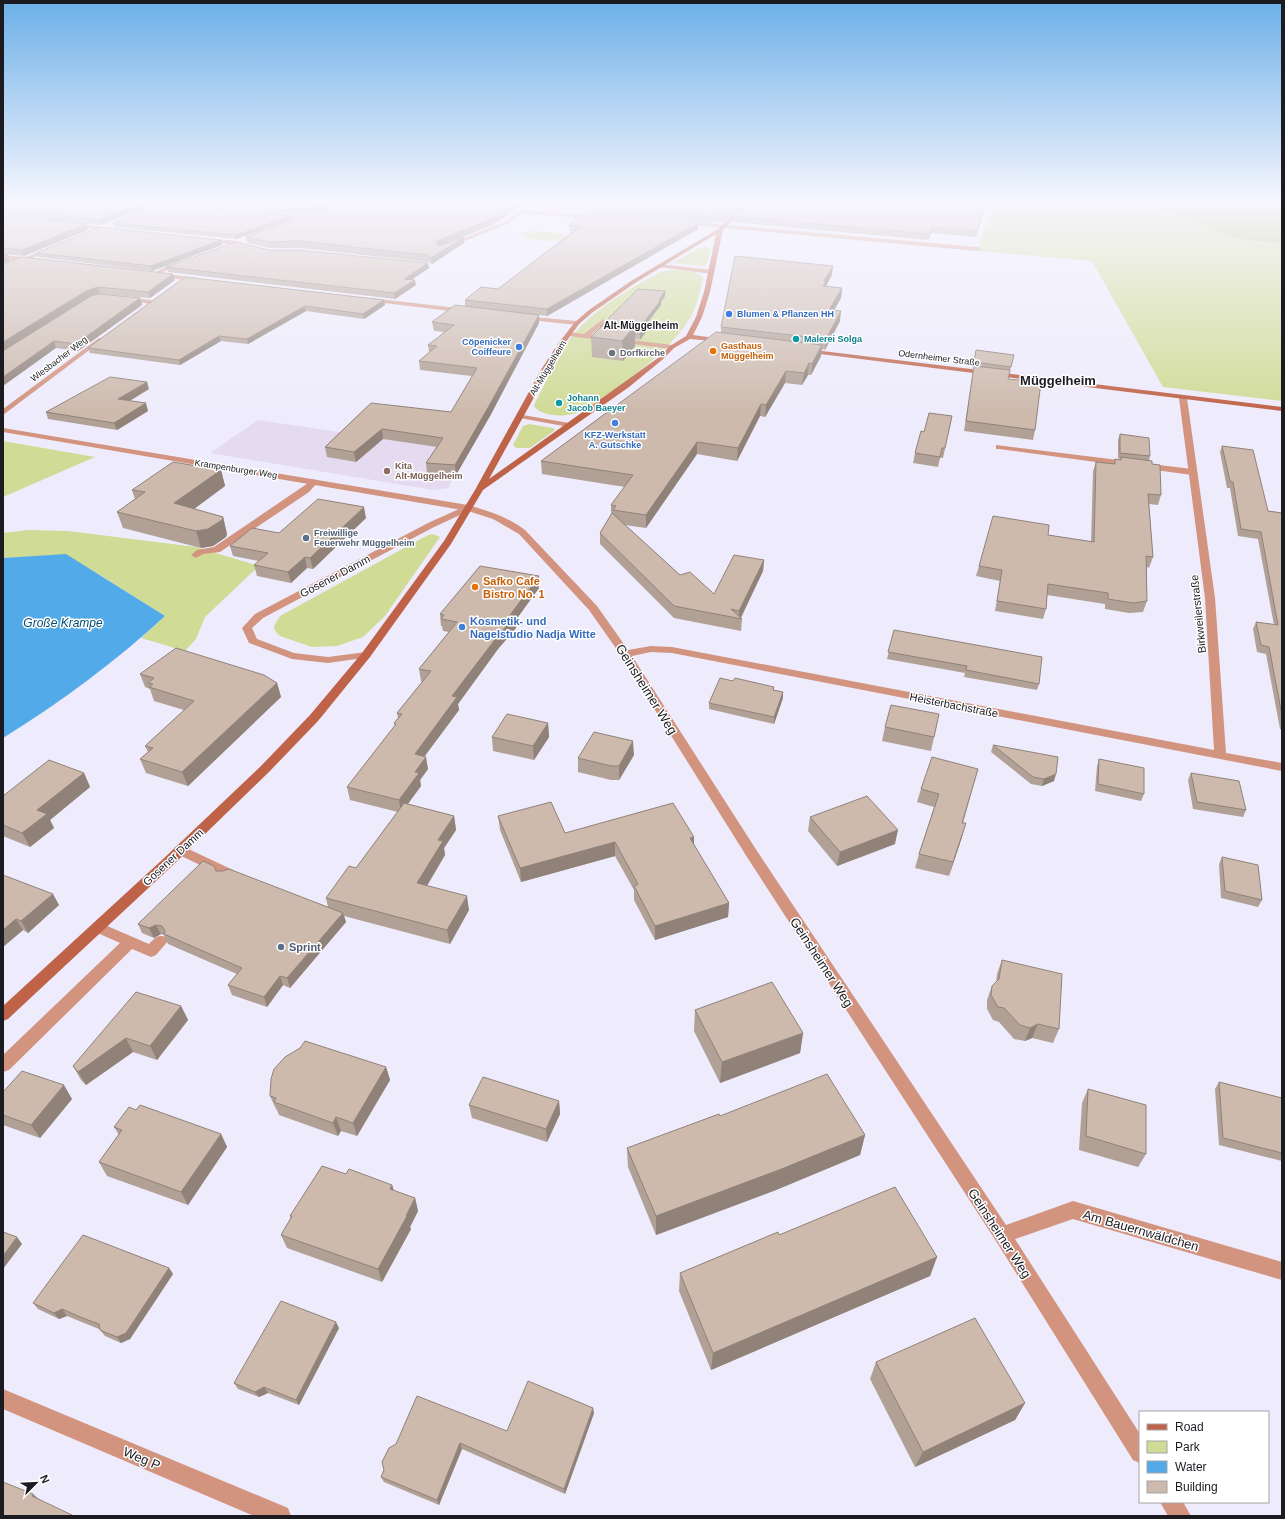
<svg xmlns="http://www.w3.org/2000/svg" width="1285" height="1519" font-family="Arial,sans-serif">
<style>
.education{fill:#e5dbf0}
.green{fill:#d0db96}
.forest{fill:#b5c362}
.water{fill:#53aae8}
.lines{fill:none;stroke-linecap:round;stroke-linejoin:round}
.lane{fill:#d2937f;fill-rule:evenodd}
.street{fill:#d2937f;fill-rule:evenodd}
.secondary{fill:#bf6348;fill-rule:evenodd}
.wall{fill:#b0a095}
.shaded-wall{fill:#908279}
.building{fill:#cdbaad;stroke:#908279}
.shop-dot{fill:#3f7fe0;stroke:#fff;stroke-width:1.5}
.culture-dot{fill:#0f9aa8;stroke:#fff;stroke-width:1.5}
.food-dot{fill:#e8710a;stroke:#fff;stroke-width:1.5}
.worship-dot{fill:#6b7280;stroke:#fff;stroke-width:1.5}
.education-dot{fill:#8d6e63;stroke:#fff;stroke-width:1.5}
.service-dot{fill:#5c6f8a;stroke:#fff;stroke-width:1.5}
.labels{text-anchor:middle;stroke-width:3;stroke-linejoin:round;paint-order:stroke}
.far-shop-label{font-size:9px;font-weight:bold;fill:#366cbe;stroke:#fff;text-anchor:start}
.far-culture-label{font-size:9px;font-weight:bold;fill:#0d838f;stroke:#fff;text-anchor:start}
.far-food-label{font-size:9px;font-weight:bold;fill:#c56008;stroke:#fff;text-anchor:start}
.far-worship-label{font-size:9px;font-weight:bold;fill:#5b616d;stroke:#fff;text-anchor:start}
.far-street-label{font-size:9px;fill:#1c1b22;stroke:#fff}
.far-education-label{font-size:9px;font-weight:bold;fill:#785e54;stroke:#fff;text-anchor:start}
.far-service-label{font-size:9px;font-weight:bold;fill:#4e5e75;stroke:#fff;text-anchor:start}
.far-neighbourhood-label{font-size:10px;font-weight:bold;fill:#1c1b22;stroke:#fff}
.street-label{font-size:11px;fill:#1c1b22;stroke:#fff}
.food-label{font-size:11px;font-weight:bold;fill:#c56008;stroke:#fff;text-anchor:start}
.shop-label{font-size:11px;font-weight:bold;fill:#366cbe;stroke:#fff;text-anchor:start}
.service-label{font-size:11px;font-weight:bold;fill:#4e5e75;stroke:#fff;text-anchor:start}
.water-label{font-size:12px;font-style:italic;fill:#044b73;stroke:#fff}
.far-district-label{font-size:13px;font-weight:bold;fill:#1c1b22;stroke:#fff}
.near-street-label{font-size:13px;fill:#1c1b22;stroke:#fff}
</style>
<rect width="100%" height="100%" fill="#eeebfc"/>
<!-- education -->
<path class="education" d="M258 420 454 449 469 452 448 488 433 490 210 453Z"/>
<!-- green -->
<g class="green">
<path d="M992 201H1144L1185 219 1234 238 1282 244V401L1163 387 1092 261 978 251Z"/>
<path d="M531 231 551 232 567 236 566 240C555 242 529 242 521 234Z"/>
<path d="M706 247 711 250 705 266 673 263 699 248Z"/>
<path d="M672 270 694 272 703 277V279C699 296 695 313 684 327 662 356 635 375 606 395 598 401 589 408 580 412 571 415 562 416 553 415 546 414 538 412 534 406L535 403C546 382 556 359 570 339 593 309 628 290 660 272Z"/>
<path d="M529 424 553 428 555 430 530 448H516L513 445 523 426Z"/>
<path d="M3 441 95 457 3 497Z"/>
<path d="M28 530 68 531 196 547 259 566 205 617 196 639 185 651 141 638 165 616 100 575 56 555 3 558V533Z"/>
<path d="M433 534 440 537 385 616 363 637 337 646 312 647 280 636 275 631 274 626 280 616 428 535Z"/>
</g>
<!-- forest -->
<path class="forest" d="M1144 201H1282V244L1234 238 1185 219Z"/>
<!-- water -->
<path class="water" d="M66 554 165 616C115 662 61 702 3 738V558Z"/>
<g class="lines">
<!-- lane -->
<g class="lane">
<path d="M166 201H171L151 209 146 208Z"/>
<path d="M493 208 596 215 599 217 596 219 523 214 508 224 452 246H448V244L504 222 517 213 491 211V209Z"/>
<path d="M275 213 307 216 310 218 307 220 273 216 272 215Z"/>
<path d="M682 221 978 247 981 249 978 251 680 224 679 223Z"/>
<path d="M72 223 113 228 116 230 113 232 70 226V224Z"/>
<path d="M205 238 236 241 251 247 248 249 235 245 203 241V239Z"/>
<path d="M51 247 54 249 53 250 3 270V266Z"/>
<path d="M180 261 183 263 182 264 153 276 148 275Z"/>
<path d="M660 264 712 270 715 272 712 274 658 267V265Z"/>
<path d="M125 297 151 300 154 302 151 304 123 300V298Z"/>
<path d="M603 319 606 321 605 322 591 335 672 345 675 347 672 349 569 336 566 334 569 332 584 334Z"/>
<path d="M517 414 569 423 573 425 569 427 520 418H517Z"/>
<path d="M996 445 1192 469 1196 472 1192 475 999 449H996Z"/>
<path d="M314 479 318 482 309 492 220 552 203 554 196 558 191 555 197 550 214 547Z"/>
<path d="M468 505 471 506 472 508 471 510 434 527 263 618 252 628 257 639 294 653 328 657 366 652 371 655 370 657 328 663 292 659 249 643 242 628 255 614 428 523Z"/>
<path d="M180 845 233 870 235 873C231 879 227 880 220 879L219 874 175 853 173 850 175 847Z"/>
<path d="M98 922 149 944C155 938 158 934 166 937L168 941 156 955 151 957 132 949 9 1070 3 1072V1055L120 943 93 931 91 927 93 923Z"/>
<path d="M3 1389 288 1508 291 1516H254L3 1409Z"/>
</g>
<!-- street -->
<g class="street">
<path d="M3 255 33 258 36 260 33 262 3 259Z"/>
<path d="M159 273 198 278 201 280 198 282 157 276 156 275Z"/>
<path d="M370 298 466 309 469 311 466 313 368 301 367 300Z"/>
<path d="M523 316 577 321 580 323 577 325 521 319V317Z"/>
<path d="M99 338 104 339 3 415V409Z"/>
<path d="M1180 396H1183L1187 398 1215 598 1226 753 1282 763V771L672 653 651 652 632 656 757 851 1006 1225 1073 1201 1282 1262V1280L1073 1219 1015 1239 1140 1434V1463L1133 1460 996 1241 747 857 620 654 589 610 519 534 493 519 468 511 3 432V428L468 505C489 511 508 517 525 530L597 606 628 650 651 646 672 647 1214 750 1205 598 1179 398Z"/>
<path d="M1160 1502H1183L1191 1516H1168Z"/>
</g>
<!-- secondary -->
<g class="secondary">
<path d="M746 201H750L723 230 710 292 702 317 693 335 722 339 724 340V342L690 339 674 348 662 360 629 387 483 490 451 544 370 657 318 721 269 772 172 866 8 1019 3 1021V1006L162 860 261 766 310 715 362 653 444 541 475 490 541 370 557 345 575 322 589 310 631 281 718 229ZM716 234 704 292 696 317 686 336 670 346 658 358 623 383 489 479 549 370 563 346 579 324 593 312 635 283Z"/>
<path d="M806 349 1282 407V411L804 352V350Z"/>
</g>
</g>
<!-- wall -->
<g class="wall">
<path d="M3 201 150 206 100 225 3 215Z"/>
<path d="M171 201H349L305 215 172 202Z"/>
<path d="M349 201H530L517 209 482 206 508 209V215L492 225 439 246 464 243 432 264 428 262 299 248H270L247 243 246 237Z"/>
<path d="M744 201 723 222 713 221V223L608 213H590V207Z"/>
<path d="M748 201H987L986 204 931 201 984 211 976 237 931 233 928 240 732 222V216Z"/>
<path d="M3 216 88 230 24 256 3 254Z"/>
<path d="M291 216 292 220 236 239 114 227 113 223Z"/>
<path d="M569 225 698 229 547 316 539 315V323L490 416 456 475 427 473 426 463 437 447 383 439 356 462 327 457 325 447 371 403 451 412 472 376 420 370 419 361 429 352 428 345 445 332 434 331 432 322 465 306V300L498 289 573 231H569Z"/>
<path d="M221 240 222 245 152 271 38 257 36 253Z"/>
<path d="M269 250 429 268 411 280 416 285 395 299 168 272 166 267Z"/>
<path d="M10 261 175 280 150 298 100 294H99L140 298 142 305 78 351 56 348Z"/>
<path d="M832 275 826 286 842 288 841 298 834 311 840 321 825 350 822 349 821 356 811 375H808L802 385 785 383 765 417 760 416 737 461 697 454 646 528 625 525 680 575 714 594 764 560 763 571 741 618 742 619 741 631 674 618 600 544V533L611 515V505L625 487 542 474 541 461 721 333V327Z"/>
<path d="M185 277 385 305 364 319 306 311 248 344 221 341 180 365 90 353 88 348Z"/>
<path d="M665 296 661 302V305L644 326 646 332 640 340 635 339V346L623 361 592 357 591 337Z"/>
<path d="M976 350 1014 355 1008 379 1035 430 1033 440 964 431Z"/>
<path d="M149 389 130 401 148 411 117 430 48 419 46 412Z"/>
<path d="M952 416 943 458H940L938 467 913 463 915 453Z"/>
<path d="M1120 434 1150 456 1149 461 1152 464 1161 495 1158 505 1149 504 1153 557 1149 568 1147 567V601L1143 612 1129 613 1105 609V604L1047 595 1046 609 1043 619 995 611 1000 581 976 576 979 566 1048 535 1091 542 1093 471 1096 462 1113 464 1115 459H1120L1118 458V440Z"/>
<path d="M1222 446 1268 511 1282 513V730L1280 729 1266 654 1257 652 1253 629 1256 622 1274 625 1258 539 1238 536 1230 488H1227L1220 452Z"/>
<path d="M221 470 225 486 194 509 223 517 227 534 226 537 213 546 201 548 123 528 117 512 135 499 132 490Z"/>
<path d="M366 518 313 569 307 568 291 583 257 576 254 565 259 561 233 556 230 546 279 533Z"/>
<path d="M539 588 515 621 516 628 498 649 458 704 459 710 425 756 428 769 420 780 421 786 408 804 454 816 456 830 444 848 445 855 427 886 469 910 450 944 344 916 346 922 290 988 283 985 267 1007 232 995 228 985 237 974 168 944 164 935 161 934 154 938 142 933 138 924 216 871 328 907 326 898 356 868 398 812 350 800 347 787 395 726 394 723 398 718 397 713 422 682 421 681 419 669 449 632 443 631 442 626H441L440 614Z"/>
<path d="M894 630 1039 684 1037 690 964 677 965 673 887 659Z"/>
<path d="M140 674 277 683 281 697 188 786 146 773 140 759 148 752 145 746 184 710 154 701 150 689 145 687Z"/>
<path d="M733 681 774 687V690L783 692V698L774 724 709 709V703Z"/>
<path d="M939 714 931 751 882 741 885 727Z"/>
<path d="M548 723 549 737 534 760 493 751 492 737Z"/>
<path d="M993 745 1054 781 1042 786 1031 784 991 752Z"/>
<path d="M634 755 619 780H611L578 772V758Z"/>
<path d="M1099 759 1144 794 1141 801 1095 791 1097 766Z"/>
<path d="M978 769 963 823 962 837 949 876 915 868 919 854 934 807 917 802 921 789Z"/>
<path d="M84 773 90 787 50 820 54 828 30 847 3 836V796Z"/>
<path d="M1191 773 1246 810 1243 817 1193 809 1188 780Z"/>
<path d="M498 816 565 833 694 845 729 903 728 917 655 940 634 900V890L615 856 521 882 500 830Z"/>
<path d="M810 817 895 844 837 866 808 831Z"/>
<path d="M1222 857 1262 900 1258 907 1221 898 1219 864Z"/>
<path d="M3 875 59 905 28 933 23 930 3 947Z"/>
<path d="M1002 960 1059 1029 1053 1043 1032 1038 1025 1041 1014 1039 999 1022 993 1020 987 1009V1000L992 986 996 983 997 974Z"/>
<path d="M181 1006 188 1020 157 1060 133 1052 86 1085 81 1080 73 1066Z"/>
<path d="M695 1010 803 1033 800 1053 720 1083 694 1031Z"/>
<path d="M386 1067 390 1080 357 1136 341 1131 338 1136 279 1115 277 1110 276 1109 270 1096Z"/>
<path d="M1219 1082 1282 1098V1161L1219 1145 1215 1089Z"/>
<path d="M1088 1089 1146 1154 1138 1167 1079 1150 1082 1103Z"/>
<path d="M3 1092 72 1099 40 1138 3 1125Z"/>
<path d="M559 1101 560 1114 547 1142 472 1118 469 1105Z"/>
<path d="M136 1110 221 1134 227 1147 188 1205 107 1176 99 1162 119 1135 114 1127Z"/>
<path d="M720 1116 865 1135 860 1155 776 1190 656 1235 628 1167 627 1148Z"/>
<path d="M346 1174 392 1185 394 1191 415 1198 418 1211 410 1227 411 1229 382 1282 287 1248 281 1235 291 1218 290 1216Z"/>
<path d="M779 1235 937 1257 930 1276 711 1370 679 1291 680 1273Z"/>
<path d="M169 1268 173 1274 130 1339 121 1343 105 1336 100 1330 99 1329 67 1316 59 1319 38 1309 33 1303Z"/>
<path d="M339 1328 299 1405 268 1393 259 1397 238 1389 234 1383Z"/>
<path d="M876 1362 1025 1403 1015 1420 915 1467 870 1379Z"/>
<path d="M594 1413 565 1494 462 1449 439 1505 384 1482 381 1477 384 1470 382 1462 507 1431Z"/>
</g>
<!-- shaded-wall -->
<g class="shaded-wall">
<path d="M147 201H149L150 206 100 225 98 220Z"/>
<path d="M331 201H349L305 215 304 210Z"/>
<path d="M521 201H530L517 209 516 203Z"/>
<path d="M739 201H744L723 222 724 216Z"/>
<path d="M985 206 984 211 976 237 977 231Z"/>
<path d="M508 209V215L492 225 437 247 436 244 437 241Z"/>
<path d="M291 216 292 220 236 239 235 235Z"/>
<path d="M698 223V229L547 316V309Z"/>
<path d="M86 224 88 230 24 256 22 250Z"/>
<path d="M932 227 931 233 928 240 929 234Z"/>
<path d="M464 237V243L432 264 431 258Z"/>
<path d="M221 240 222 245 152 271 151 266Z"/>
<path d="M8 255 10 261 3 265V257Z"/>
<path d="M428 263 429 268 405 284 404 279Z"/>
<path d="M833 266 832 275 826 286 825 290 822 296 824 281Z"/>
<path d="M173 274 175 280 150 298 148 292Z"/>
<path d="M415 280 416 285 395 299 394 293Z"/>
<path d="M98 287 100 294 88 298 3 351V342L86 291Z"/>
<path d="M842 288 841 298 828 320 829 310Z"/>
<path d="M665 291V296L661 302V305L641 331V326Z"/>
<path d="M140 298 142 305 78 351 76 344Z"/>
<path d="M384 300 385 305 364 319 363 314Z"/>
<path d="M305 306 306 311 248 344 247 339Z"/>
<path d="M841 311 840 321 825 350 826 339Z"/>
<path d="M539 315V323L490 416 456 475 455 465Z"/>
<path d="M635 326V346L623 361 622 341Z"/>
<path d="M646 327V332L640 340V334Z"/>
<path d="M219 336 221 341 180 365 179 360Z"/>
<path d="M54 341 56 348 3 386V377Z"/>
<path d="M822 345 821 356 811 375 812 364Z"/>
<path d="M809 363 808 375 802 385 804 373Z"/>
<path d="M786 371 785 383 765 417 766 405Z"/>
<path d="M147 382 149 389 120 406 118 399Z"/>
<path d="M146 403 148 411 117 430 114 423Z"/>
<path d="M761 404 760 416 737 461 738 448Z"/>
<path d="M382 429 383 439 356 462 354 452Z"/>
<path d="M697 442V454L646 528V515Z"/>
<path d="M221 470 225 486 179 520 174 503Z"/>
<path d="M364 507 366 518 313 569 310 558Z"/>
<path d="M223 517 227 534 226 537 213 546 201 548 196 531Z"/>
<path d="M305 557 307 568 291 583 288 572Z"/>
<path d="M764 560 763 571 740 619H739V611Z"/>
<path d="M539 576V588L515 621 516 628 498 649 458 704 459 710 417 766 415 754 452 696 510 615Z"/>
<path d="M277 683 281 697 188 786 182 772Z"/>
<path d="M783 692V698L774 724V717Z"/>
<path d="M548 723 549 737 534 760 533 746Z"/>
<path d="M633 741 634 755 619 780V766Z"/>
<path d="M426 757 428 769 420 780 421 786 401 813 399 800 415 772Z"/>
<path d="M84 773 90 787 50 820 54 828 30 847 22 833 37 810Z"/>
<path d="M1056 774 1054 781 1042 786 1044 779Z"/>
<path d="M454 816 456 830 444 848 445 855 420 897 417 883 438 840Z"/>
<path d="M966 823 962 837 949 876 953 862Z"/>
<path d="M898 830 895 844 837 866 840 852Z"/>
<path d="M694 837V851L690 838Z"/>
<path d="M615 842V856L521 882 520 868Z"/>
<path d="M53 894 59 905 28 933 21 921Z"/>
<path d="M467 896 469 910 450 944 447 930Z"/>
<path d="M729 903 728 917 655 940V926Z"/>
<path d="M343 913 346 922 290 988 287 978Z"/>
<path d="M16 919 23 930 3 947V930Z"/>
<path d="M156 925 161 934 154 938 149 928Z"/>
<path d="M280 976 283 985 267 1007 264 997Z"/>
<path d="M181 1006 188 1020 157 1060 150 1046Z"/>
<path d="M1038 1024 1032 1038 1025 1041 1030 1028Z"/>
<path d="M803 1033 800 1053 720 1083 722 1062Z"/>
<path d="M126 1038 133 1052 86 1085 78 1072Z"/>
<path d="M386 1067 390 1080 357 1136 353 1123Z"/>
<path d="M64 1085 72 1099 40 1138 31 1125Z"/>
<path d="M559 1101 560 1114 547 1142 546 1129Z"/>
<path d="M336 1117 341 1131 338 1136 333 1123Z"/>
<path d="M221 1134 227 1147 188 1205 181 1192Z"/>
<path d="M865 1135 860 1155 776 1190 656 1235V1216Z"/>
<path d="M392 1185 396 1198 390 1189Z"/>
<path d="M415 1198 418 1211 410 1227 411 1229 382 1282 378 1269Z"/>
<path d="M17 1237 22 1244 3 1269V1256Z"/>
<path d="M937 1257 930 1276 711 1370 713 1353Z"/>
<path d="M169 1268 173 1274 130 1339 121 1343 117 1337Z"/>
<path d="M62 1309 67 1316 59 1319 54 1313Z"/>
<path d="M336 1322 339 1328 299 1405 296 1400Z"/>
<path d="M264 1387 268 1393 259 1397 255 1392Z"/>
<path d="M1025 1403 1015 1420 915 1467 923 1452Z"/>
<path d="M593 1408 594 1413 565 1494 564 1489Z"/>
<path d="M460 1443 462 1449 439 1505 437 1500Z"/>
<path d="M33 1494 42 1502 32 1496Z"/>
</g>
<!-- building -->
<g class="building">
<path d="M3 201H147L98 220 3 209Z"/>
<path d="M213 201H331L304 210Z"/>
<path d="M349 201H435L436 202 508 209 491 219 437 241 436 244 440 246 464 237 431 258 427 255 298 241 269 242 246 237Z"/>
<path d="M478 201H521L516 203Z"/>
<path d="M598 201H739L724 216 713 215V217L608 207H590Z"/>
<path d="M748 201H924L985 206 977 231 932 227 929 234 732 216Z"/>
<path d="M162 202 291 216 235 235 113 223Z"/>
<path d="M582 213 608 214 698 223 547 309 465 300 481 287 498 289 581 226 569 225Z"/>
<path d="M3 216 86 224 22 250 3 248Z"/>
<path d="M100 227 221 240 151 266 36 253Z"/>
<path d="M236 242 269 250H298L428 263 404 279 415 280 394 293 166 267Z"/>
<path d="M3 254 8 255 3 257Z"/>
<path d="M735 256 833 266 824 281H826L823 286 842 288 829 310 841 311 826 339 721 327Z"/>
<path d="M22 257 173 274 148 292 98 287 86 291 3 342V264Z"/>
<path d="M185 277 384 300 363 314 305 306 247 339 219 336 179 360 88 348Z"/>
<path d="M638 289 665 291 659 300H661L641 326 646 327 640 334H635V326L605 323 600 327Z"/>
<path d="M98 294 140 298 76 344 54 341 3 377V351L91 296Z"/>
<path d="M455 305 539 315 489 406 455 465 426 463 443 438 382 429 354 452 325 447 371 403 451 412 477 368 419 361 437 346 428 345 454 325 432 322Z"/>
<path d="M605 323 635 326 622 341 591 337Z"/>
<path d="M716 332 822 345 812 364 809 363 804 373 786 371 766 405 761 404 738 448 697 442 646 515 613 510 616 506 611 505 633 475 541 461Z"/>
<path d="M976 350 1014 355 1011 367 974 362Z"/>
<path d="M974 366 1010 370 1008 379 1041 382 1035 430 966 421Z"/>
<path d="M110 377 147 382 118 399 146 403 114 423 46 412Z"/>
<path d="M929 413 952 416 945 448H942L940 457 915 453 921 431 924 432Z"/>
<path d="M1120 434 1149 438 1150 456 1120 453Z"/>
<path d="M1222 446 1253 450 1268 511 1282 513V715L1269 647 1261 645 1256 622 1278 625 1261 532 1241 529 1233 482 1230 481Z"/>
<path d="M1121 457 1152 461V464L1160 465 1161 495 1148 494 1153 557 1146 556 1147 601 1133 603 1108 599V593L1048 584 1046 609 997 601 1002 570 979 566 993 516 1049 525 1048 535 1094 542 1096 462 1115 464V459L1121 460Z"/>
<path d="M173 462 221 470 174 503 223 517 222 520 208 529 196 531 117 512 145 492 132 490Z"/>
<path d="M318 499 364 507 310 558 305 557 288 572 254 565 268 553 230 546 252 528 279 533Z"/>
<path d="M612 513 680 575 690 572 714 594 734 555 764 560 739 611 731 609 742 619 674 606 600 533Z"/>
<path d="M480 566 539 576 510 615 515 616 497 637 452 696 457 697 415 754 426 757 415 772 419 773 399 800 347 787 396 724 394 723 402 714 397 713 431 671 419 669 457 622 441 619 444 615 440 614Z"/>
<path d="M894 630 1042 657 1039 684 966 670 967 666 888 652Z"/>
<path d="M176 648 264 675 277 683 182 772 140 759 153 748 145 746 194 701 149 687 153 684 148 683 154 678 140 674Z"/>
<path d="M720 678 733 681 735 678 774 687 773 690 783 692 774 717 709 703Z"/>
<path d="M891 705 939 714 934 737 885 727Z"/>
<path d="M507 714 548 723 533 746 492 737Z"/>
<path d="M594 732 633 741 619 766H611L578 758Z"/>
<path d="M993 745 1058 757 1056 774 1044 779 1033 777Z"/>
<path d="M932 757 978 769 962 823H966L953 862 919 854 939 794 921 789Z"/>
<path d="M1099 759 1144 768V794L1098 784Z"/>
<path d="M49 760 84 773 37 810 47 814 22 833 3 825V796Z"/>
<path d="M1191 773 1239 781 1246 810 1197 802Z"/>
<path d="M867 796 898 830 840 852 810 817Z"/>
<path d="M551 802 565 833 673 803 694 837 690 838 729 903 655 926 634 886 638 884 615 842 520 868 498 816Z"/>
<path d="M404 803 454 816 438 840 443 841 417 883 467 896 447 930 326 898 349 866 356 868Z"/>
<path d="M1222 857 1258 865 1262 900 1225 891Z"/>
<path d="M203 861 214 866 216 871H223L229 869 343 913 287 978 280 976 264 997 228 985 242 968 164 934 165 931 162 926 156 925 149 928 138 924Z"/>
<path d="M3 875 53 894 21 921 16 919 3 930Z"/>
<path d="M1002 960 1062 974 1059 1029 1038 1024 1030 1028 1020 1025 1004 1008 998 1007 991 995 992 986 999 979Z"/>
<path d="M772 982 803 1033 722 1062 695 1010Z"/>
<path d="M136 992 181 1006 150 1046 126 1038 78 1072 73 1066Z"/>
<path d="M305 1041 386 1067 353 1123 336 1117 333 1123 274 1102 276 1098 270 1096 271 1079 274 1069 285 1057 300 1048Z"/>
<path d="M22 1071 64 1085 31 1125 3 1115V1092Z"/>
<path d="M827 1074 865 1135 779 1170 656 1216 627 1148 719 1114 720 1116Z"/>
<path d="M483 1077 559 1101 546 1129 469 1105Z"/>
<path d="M1219 1082 1282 1098V1153L1223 1138Z"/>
<path d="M1088 1089 1146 1105V1154L1086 1136Z"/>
<path d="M140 1105 221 1134 181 1192 99 1162 122 1130 114 1127 129 1107 136 1110Z"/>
<path d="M322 1166 346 1174 349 1169 392 1185 390 1189 415 1198 406 1216H407L378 1269 281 1235 292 1216H290Z"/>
<path d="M895 1187 937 1257 713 1353 680 1273 778 1232 779 1235Z"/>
<path d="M3 1232 17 1237 3 1256Z"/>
<path d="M83 1235 169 1268 126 1333 117 1337 100 1330 99 1324 80 1317 62 1309 54 1313 33 1303Z"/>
<path d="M281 1301 336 1322 296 1400 264 1387 255 1392 234 1383Z"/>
<path d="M975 1318 1025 1403 923 1452 876 1362Z"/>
<path d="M528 1381 593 1408 564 1489 460 1443 437 1500 381 1477 384 1470 382 1462 389 1448 396 1444 417 1396 507 1431Z"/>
<path d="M3 1482 33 1494 32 1496 74 1516H3Z"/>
</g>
<!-- sky -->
<linearGradient id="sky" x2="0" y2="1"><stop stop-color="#6cb0e8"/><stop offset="0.49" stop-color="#f7f6fe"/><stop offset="1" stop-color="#f7f6fe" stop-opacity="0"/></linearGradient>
<rect width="1285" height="413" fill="url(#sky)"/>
<!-- markers -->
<g class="shop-dot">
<circle cx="729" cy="314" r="4"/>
<circle cx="519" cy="347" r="4"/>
<circle cx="615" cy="423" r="4"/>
<circle cx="462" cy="627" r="4"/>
</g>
<g class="culture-dot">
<circle cx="796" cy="339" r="4"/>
<circle cx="559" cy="403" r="4"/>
</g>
<g class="food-dot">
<circle cx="713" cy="351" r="4"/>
<circle cx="475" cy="587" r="4"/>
</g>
<circle class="worship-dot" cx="612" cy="353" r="4"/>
<circle class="education-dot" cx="387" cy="471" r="4"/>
<g class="service-dot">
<circle cx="306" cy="538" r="4"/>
<circle cx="281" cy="947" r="4"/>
</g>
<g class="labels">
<!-- far-shop labels -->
<g class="far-shop-label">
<text x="737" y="317">Blumen &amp; Pflanzen HH</text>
<text x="511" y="345" text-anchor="end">Cöpenicker<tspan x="511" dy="10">Coiffeure</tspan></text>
<text x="615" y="438" text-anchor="middle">KFZ-Werkstatt<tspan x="615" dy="10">A. Gutschke</tspan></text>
</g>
<!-- far-culture labels -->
<g class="far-culture-label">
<text x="804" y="342">Malerei Solga</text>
<text x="567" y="401">Johann<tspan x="567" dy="10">Jacob Baeyer</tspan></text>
</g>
<!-- far-food labels -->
<g class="far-food-label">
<text x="721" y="349">Gasthaus<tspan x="721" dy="10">Müggelheim</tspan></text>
</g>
<!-- far-worship labels -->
<g class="far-worship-label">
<text x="620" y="356">Dorfkirche</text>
</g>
<!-- far-street labels -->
<g class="far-street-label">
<text transform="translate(939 358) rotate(7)" y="3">Odernheimer Straße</text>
<text transform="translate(59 359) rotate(-37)" y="3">Wiesbacher Weg</text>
<text transform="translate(548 368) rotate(-59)" y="3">Alt-Müggelheim</text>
<text transform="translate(236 469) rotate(9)" y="3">Krampenburger Weg</text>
</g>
<!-- far-education labels -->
<g class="far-education-label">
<text x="395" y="469">Kita<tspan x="395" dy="10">Alt-Müggelheim</tspan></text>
</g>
<!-- far-service labels -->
<g class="far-service-label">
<text x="314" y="536">Freiwillige<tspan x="314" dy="10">Feuerwehr Müggelheim</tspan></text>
</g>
<!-- far-neighbourhood labels -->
<g class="far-neighbourhood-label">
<text x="641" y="329">Alt-Müggelheim</text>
</g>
<!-- street labels -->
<g class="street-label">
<text transform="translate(335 576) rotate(-28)" y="4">Gosener Damm</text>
<text transform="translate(1198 614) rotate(-96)" y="4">Birkweilerstraße</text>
<text transform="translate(954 705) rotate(11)" y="4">Heisterbachstraße</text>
<text transform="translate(173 857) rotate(-43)" y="4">Gosener Damm</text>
</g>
<!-- food labels -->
<g class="food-label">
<text x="483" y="585">Safko Cafe<tspan x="483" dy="13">Bistro No. 1</tspan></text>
</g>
<!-- shop labels -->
<g class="shop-label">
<text x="470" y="625">Kosmetik- und<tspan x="470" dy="13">Nagelstudio Nadja Witte</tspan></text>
</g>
<!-- service labels -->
<g class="service-label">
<text x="289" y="951">Sprint</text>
</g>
<!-- water labels -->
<g class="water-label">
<text x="63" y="627">Große Krampe</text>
</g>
<!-- far-district labels -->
<g class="far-district-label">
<text x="1058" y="385">Müggelheim</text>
</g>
<!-- near-street labels -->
<g class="near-street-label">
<text transform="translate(647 689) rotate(58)" y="5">Geinsheimer Weg</text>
<text transform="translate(822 962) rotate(57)" y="5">Geinsheimer Weg</text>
<text transform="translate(1141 1230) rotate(16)" y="5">Am Bauernwäldchen</text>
<text transform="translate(1000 1233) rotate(57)" y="5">Geinsheimer Weg</text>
<text transform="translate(142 1458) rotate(23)" y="5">Weg P</text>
</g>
</g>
<!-- border -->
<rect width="1285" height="1519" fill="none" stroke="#1c1b22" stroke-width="8"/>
<!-- legend -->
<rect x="1139" y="1411" width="130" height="92" fill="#ffffff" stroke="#a4a4a7"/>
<rect x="1147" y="1424" width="20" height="6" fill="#bf6348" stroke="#a4a4a7"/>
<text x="1175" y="1431" font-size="12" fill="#1c1b22">Road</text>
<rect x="1147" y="1441" width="20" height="12" fill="#d0db96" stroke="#a4a4a7"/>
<text x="1175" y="1451" font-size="12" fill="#1c1b22">Park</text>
<rect x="1147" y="1461" width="20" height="12" fill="#53aae8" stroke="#a4a4a7"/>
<text x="1175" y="1471" font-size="12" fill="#1c1b22">Water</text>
<rect x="1147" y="1481" width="20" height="12" fill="#cdbaad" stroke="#a4a4a7"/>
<text x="1175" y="1491" font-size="12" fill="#1c1b22">Building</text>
<!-- north arrow -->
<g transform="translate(36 1483) rotate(66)" stroke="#ffffff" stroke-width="3" paint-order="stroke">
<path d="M0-3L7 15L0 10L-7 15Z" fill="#1c1b22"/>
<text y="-6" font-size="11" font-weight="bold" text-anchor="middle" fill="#1c1b22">N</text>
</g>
</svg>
